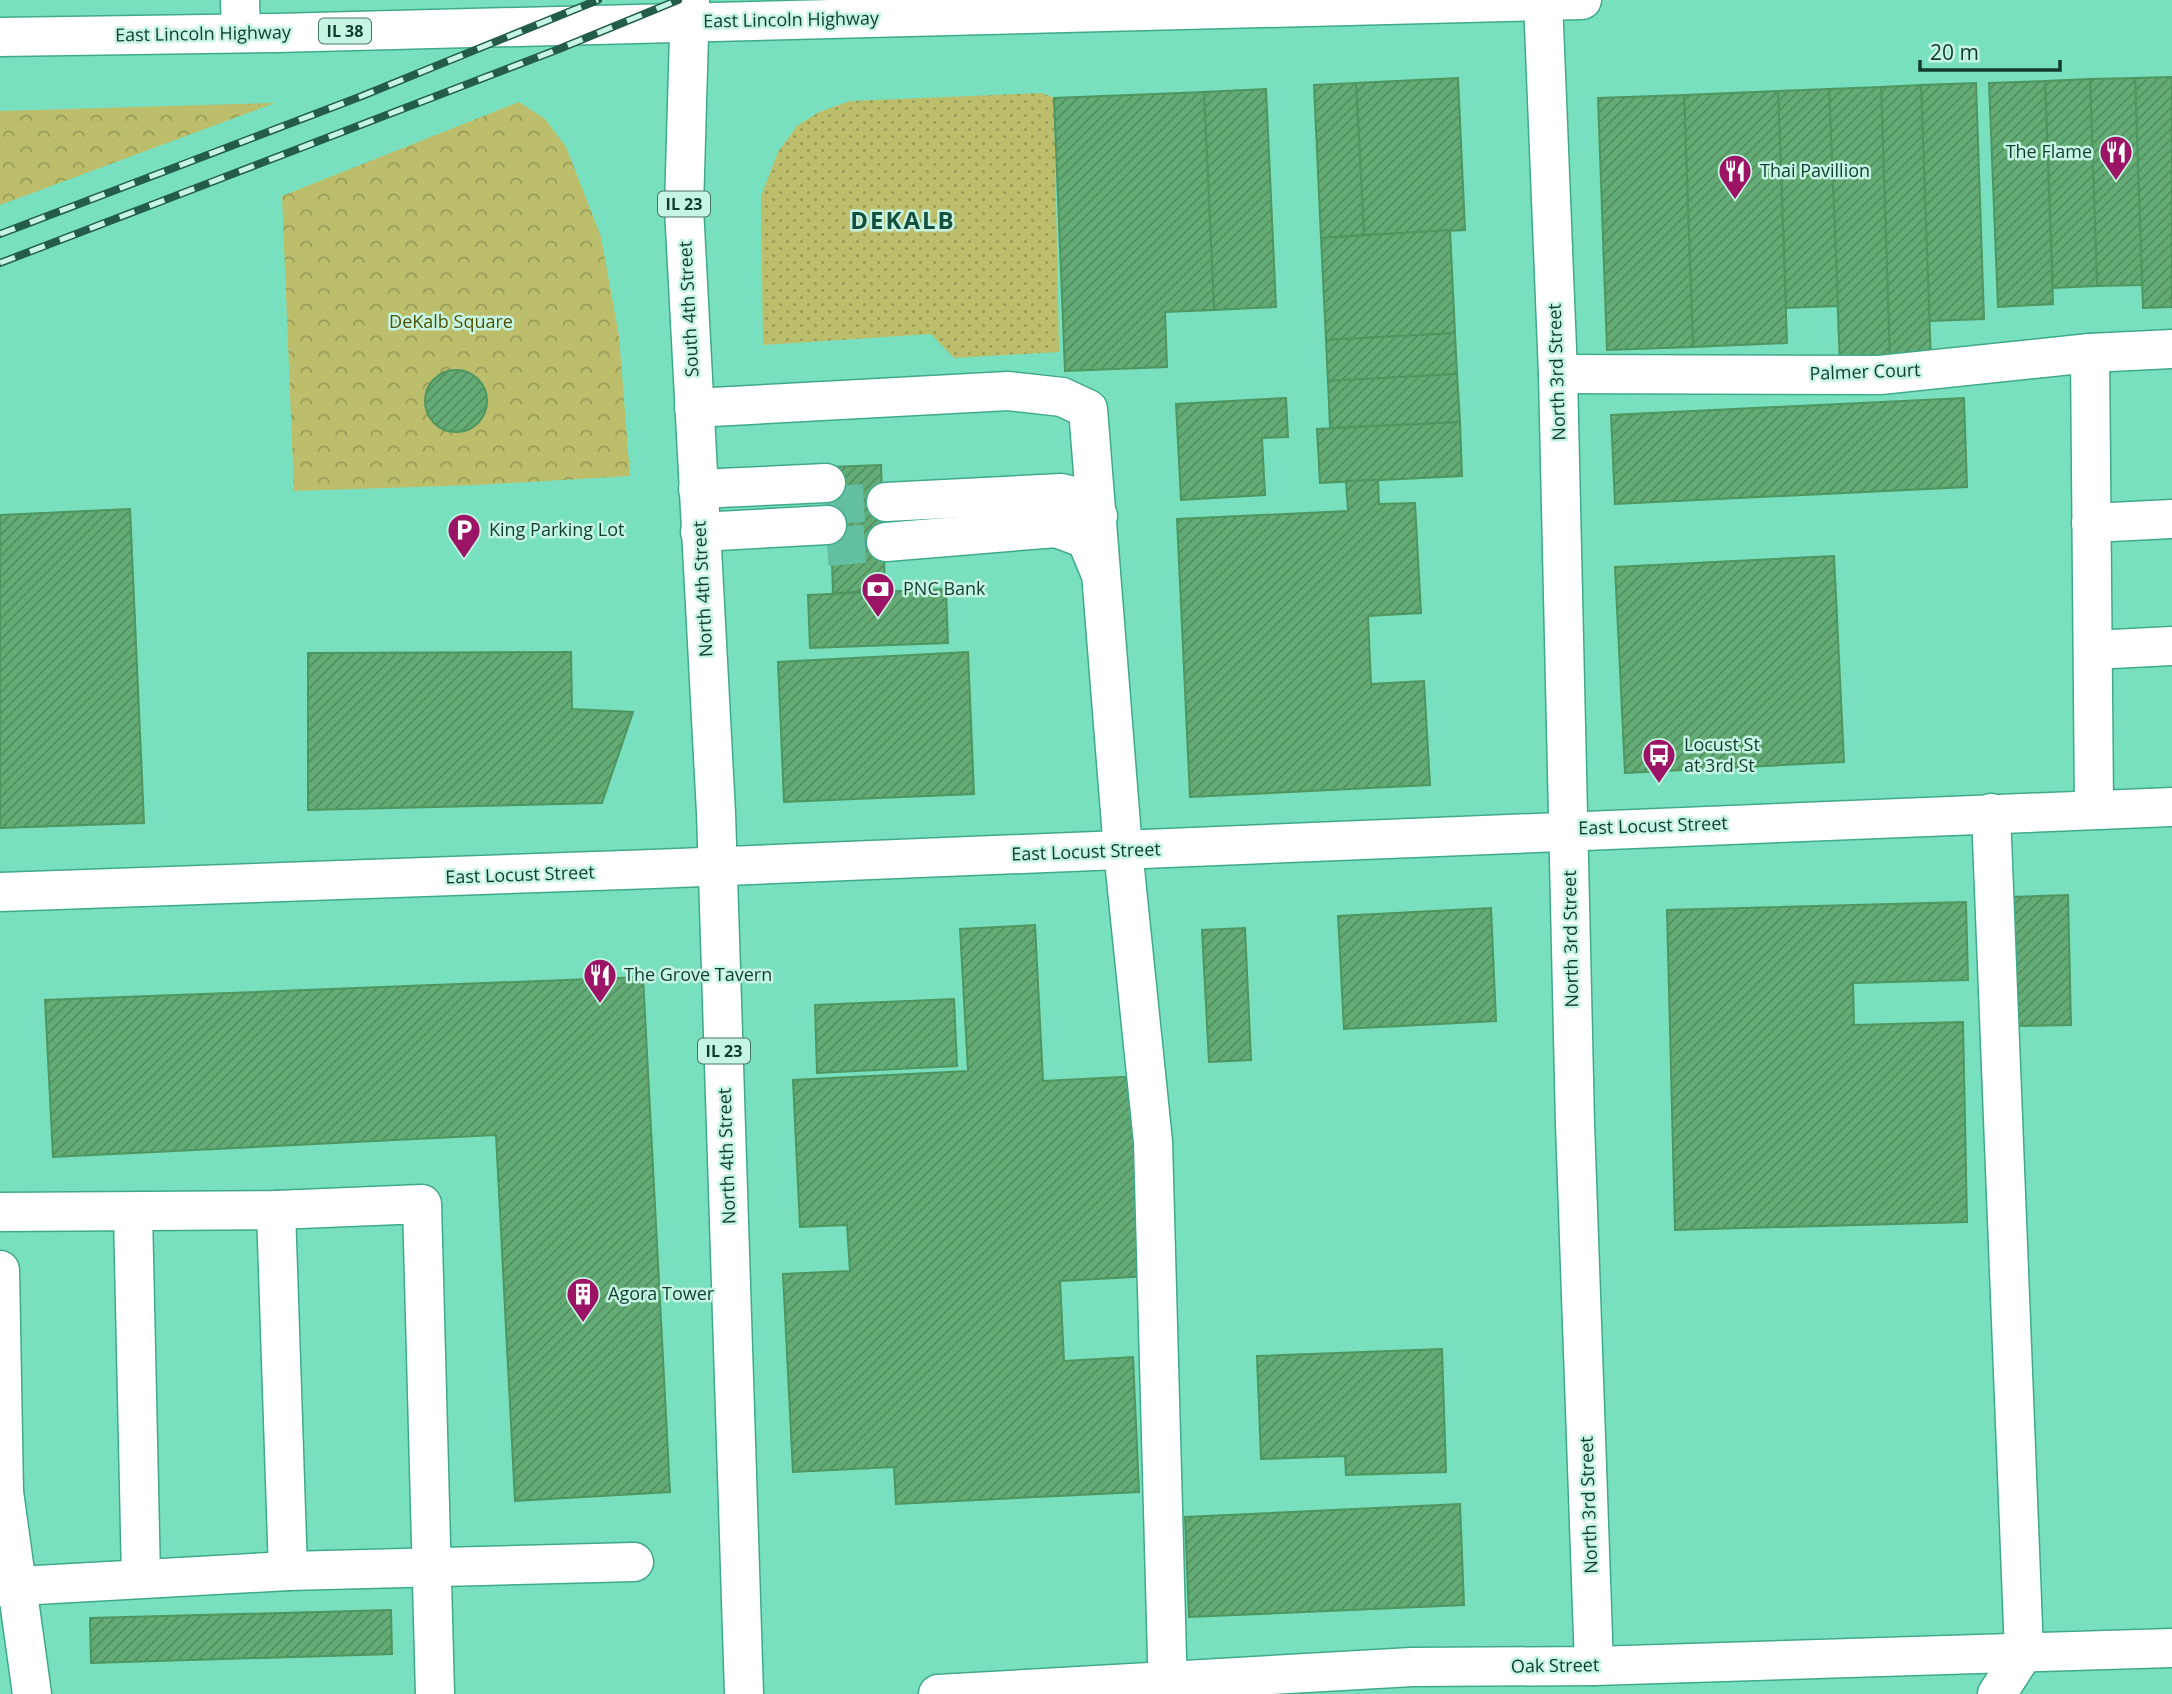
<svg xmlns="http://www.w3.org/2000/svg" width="2172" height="1694" font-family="'Open Sans',sans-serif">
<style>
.grass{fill:url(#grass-dots)}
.park{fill:url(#park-crowns)}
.building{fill:url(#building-hatch);stroke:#4e9660;stroke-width:2}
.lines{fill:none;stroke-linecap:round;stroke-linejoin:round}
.minor-tunnel{stroke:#63bfa1;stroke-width:38;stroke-dasharray:38 19;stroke-linecap:butt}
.minor-casing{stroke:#3faa8b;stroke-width:41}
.major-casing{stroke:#3faa8b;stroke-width:41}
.minor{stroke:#fff;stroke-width:38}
.major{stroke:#fff;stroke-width:38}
.rail-casing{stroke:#245c4b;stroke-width:8}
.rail{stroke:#c6f5e4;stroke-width:5;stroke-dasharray:16;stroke-linecap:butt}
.labels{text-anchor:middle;stroke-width:5;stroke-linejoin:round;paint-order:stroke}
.shield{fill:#c6f5e4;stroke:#467465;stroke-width:2}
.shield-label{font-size:16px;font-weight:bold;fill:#0f3c2f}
.street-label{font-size:18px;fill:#0f3c2f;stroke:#c6f5e4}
.poi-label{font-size:18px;fill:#0f3c2f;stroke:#c6f5e4;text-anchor:start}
.park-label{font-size:18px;fill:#505100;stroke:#c6f5e4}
.district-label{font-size:24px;font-weight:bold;letter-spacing:2px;fill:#154f3e;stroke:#c6f5e4}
</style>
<defs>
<pattern id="grass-dots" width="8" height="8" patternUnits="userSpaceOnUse" patternTransform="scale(1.75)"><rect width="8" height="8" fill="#bcbe6b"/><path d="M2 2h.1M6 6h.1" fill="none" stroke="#979c58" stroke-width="1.8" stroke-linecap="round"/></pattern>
<pattern id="park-crowns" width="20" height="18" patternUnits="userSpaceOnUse" patternTransform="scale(1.75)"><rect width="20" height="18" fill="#bcbe6b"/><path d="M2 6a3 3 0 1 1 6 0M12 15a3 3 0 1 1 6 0" fill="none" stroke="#979c58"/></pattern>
<pattern id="building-hatch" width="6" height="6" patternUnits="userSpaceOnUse" patternTransform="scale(1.75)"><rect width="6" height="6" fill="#64ac75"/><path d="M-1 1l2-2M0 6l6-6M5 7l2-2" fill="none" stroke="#518d60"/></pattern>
</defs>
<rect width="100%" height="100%" fill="#78e0be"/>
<!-- grass -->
<path class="grass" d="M1042 93 1054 98 1059 352 954 358 931 334 763 345 761 196 778 152 797 126 819 112 850 101Z"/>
<!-- park -->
<g class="park">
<path d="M519 102 545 119 566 147 601 237 619 336 630 476 477 485 294 491 282 196Z"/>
<path d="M275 103 0 205V111Z"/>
</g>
<!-- building -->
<g class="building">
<path d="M2172 77V307L2143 308 2135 78Z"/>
<path d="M1458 78 1465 230 1364 235 1356 83Z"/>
<path d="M2135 78 2142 285 2097 286 2090 79Z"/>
<path d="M2090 79 2097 286 2053 288 2045 81Z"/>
<path d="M2045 81 2053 304 1998 307 1989 83Z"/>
<path d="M1356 83 1364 235 1321 238 1314 85Z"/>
<path d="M1976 83 1984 319 1929 321 1921 85Z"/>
<path d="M1921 85 1931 362 1890 363 1881 87Z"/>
<path d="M1881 87 1890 363 1840 365 1829 89Z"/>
<path d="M1266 89 1276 307 1214 310 1204 92Z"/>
<path d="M1829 89 1838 306 1786 308 1778 91Z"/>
<path d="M1778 91 1787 343 1693 347 1684 95Z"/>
<path d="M1204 92 1214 310 1165 312 1167 367 1065 371 1054 98Z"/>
<path d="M1684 95 1693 347 1607 350 1598 98Z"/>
<path d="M1450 230 1455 333 1326 340 1321 238Z"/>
<path d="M1455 333 1457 374 1328 381 1326 340Z"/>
<circle cx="456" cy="401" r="31"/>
<path d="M1457 374 1460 422 1330 428 1328 381Z"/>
<path d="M1286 398 1288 437 1262 438 1265 495 1181 500 1176 404Z"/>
<path d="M1964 398 1967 487 1615 504 1611 415Z"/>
<path d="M1460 422 1462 476 1320 483 1317 429Z"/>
<path d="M881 465 885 591 833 593 829 467Z"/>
<path d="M1378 480 1379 504 1415 503 1421 613 1368 616 1371 684 1424 681 1430 785 1190 797 1177 519 1348 511 1346 481Z"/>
<path d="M130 509 144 823 0 828V515Z"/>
<path d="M1834 556 1844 762 1625 773 1615 567Z"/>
<path d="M946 589 948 643 810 648 808 595Z"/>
<path d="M571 652 572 709 633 712 602 803 308 810V653Z"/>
<path d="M968 652 974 794 784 802 778 662Z"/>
<path d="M2068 895 2071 1025 2013 1026 2011 897Z"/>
<path d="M1966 902 1968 980 1853 983 1854 1025 1963 1022 1967 1222 1675 1230 1667 910Z"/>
<path d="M1491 908 1496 1021 1344 1029 1338 916Z"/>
<path d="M1035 925 1043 1081 1142 1076 1151 1276 1060 1281 1064 1361 1133 1357 1139 1492 896 1504 894 1467 793 1472 783 1274 850 1271 847 1225 800 1227 793 1080 968 1071 960 929Z"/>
<path d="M1245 928 1251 1060 1209 1062 1202 930Z"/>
<path d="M643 977 670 1492 515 1501 496 1135 53 1157 45 1000Z"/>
<path d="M954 999 957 1066 817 1073 815 1005Z"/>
<path d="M1442 1349 1446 1472 1346 1475 1345 1456 1261 1459 1257 1356Z"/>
<path d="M1460 1504 1464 1605 1189 1617 1185 1517Z"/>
<path d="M391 1610 392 1654 91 1663 90 1618Z"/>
</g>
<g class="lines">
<!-- minor-tunnel -->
<g class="minor-tunnel">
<path d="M826 505 886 502"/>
<path d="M827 547 886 542"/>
</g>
<defs>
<g id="minor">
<path d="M240 0 241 33"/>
<path d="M1543 0 1558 374 1575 1124 1594 1666"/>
<path d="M2090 353 2094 808"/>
<path d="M1558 374 1880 375 2090 353 2172 349"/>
<path d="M694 408 1008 391 1062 397 1088 409 1123 850 1153 1142 1168 1694"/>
<path d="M698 489 826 483"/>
<path d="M886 502 1061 493 1086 499 1098 516"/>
<path d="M2091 523 2172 519"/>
<path d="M700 532 827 525"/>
<path d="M886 542 1056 528 1086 539 1101 575"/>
<path d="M2093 650 2172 646"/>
<path d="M1991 813 2024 1652 1997 1694"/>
<path d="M0 892 653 869 2172 807"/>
<path d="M276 1210 288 1571"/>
<path d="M0 1212 276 1210 422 1204 435 1694"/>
<path d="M133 1213 141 1578"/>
<path d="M0 1270 4 1492H0"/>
<path d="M4 1492 32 1694"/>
<path d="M0 1587 288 1571 634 1562"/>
<path d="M938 1694 1412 1667 1594 1666 2172 1648"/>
</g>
<g id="major">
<path d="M690 0 684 208 716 813 744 1694"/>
<path d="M0 37 276 33 1582 0"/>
</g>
</defs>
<!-- minor casing -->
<use href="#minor" class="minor-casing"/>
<!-- major casing -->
<use href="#major" class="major-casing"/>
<!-- minor -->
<use href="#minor" class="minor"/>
<!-- major -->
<use href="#major" class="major"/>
<defs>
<g id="rail">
<path d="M0 234 362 96 598 0"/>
<path d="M0 263 559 49 678 0"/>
</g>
</defs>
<!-- rail casing -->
<use href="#rail" class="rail-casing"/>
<!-- rail -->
<use href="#rail" class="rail"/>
</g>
<!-- icons -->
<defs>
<symbol id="restaurant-pin" viewBox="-11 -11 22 30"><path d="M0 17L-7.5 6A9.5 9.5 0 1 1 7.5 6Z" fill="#9b1466" stroke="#c6f5e4"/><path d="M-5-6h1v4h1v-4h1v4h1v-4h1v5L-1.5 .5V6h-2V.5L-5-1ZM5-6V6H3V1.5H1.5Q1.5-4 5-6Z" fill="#fff"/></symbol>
<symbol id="parking-pin" viewBox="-11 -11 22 30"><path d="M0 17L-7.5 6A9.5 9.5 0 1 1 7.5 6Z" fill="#9b1466" stroke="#c6f5e4"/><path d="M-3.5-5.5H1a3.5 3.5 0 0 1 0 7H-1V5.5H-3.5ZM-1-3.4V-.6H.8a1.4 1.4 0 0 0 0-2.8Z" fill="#fff"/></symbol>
<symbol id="bank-pin" viewBox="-11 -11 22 30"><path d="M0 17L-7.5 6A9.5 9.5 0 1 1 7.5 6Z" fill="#9b1466" stroke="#c6f5e4"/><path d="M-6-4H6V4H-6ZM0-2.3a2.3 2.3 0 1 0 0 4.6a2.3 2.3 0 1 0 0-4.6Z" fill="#fff"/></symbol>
<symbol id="bus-pin" viewBox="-11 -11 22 30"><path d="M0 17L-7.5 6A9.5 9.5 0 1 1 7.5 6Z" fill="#9b1466" stroke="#c6f5e4"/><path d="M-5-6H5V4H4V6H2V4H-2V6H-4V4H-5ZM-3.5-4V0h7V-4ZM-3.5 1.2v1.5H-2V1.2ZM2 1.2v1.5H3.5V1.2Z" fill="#fff"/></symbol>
<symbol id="building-pin" viewBox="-11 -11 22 30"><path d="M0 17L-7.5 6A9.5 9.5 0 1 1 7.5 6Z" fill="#9b1466" stroke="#c6f5e4"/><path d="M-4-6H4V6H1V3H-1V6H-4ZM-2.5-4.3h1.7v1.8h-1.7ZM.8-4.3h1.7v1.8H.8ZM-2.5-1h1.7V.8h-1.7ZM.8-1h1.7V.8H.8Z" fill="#fff"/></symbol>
</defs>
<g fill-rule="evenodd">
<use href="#restaurant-pin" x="2097" y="133" width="38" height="52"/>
<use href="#restaurant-pin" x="1716" y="152" width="38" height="52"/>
<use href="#parking-pin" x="445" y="511" width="38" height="52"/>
<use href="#bank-pin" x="859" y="570" width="38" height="52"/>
<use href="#bus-pin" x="1640" y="736" width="38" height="52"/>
<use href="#restaurant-pin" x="581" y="956" width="38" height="52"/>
<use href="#building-pin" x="564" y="1275" width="38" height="52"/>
</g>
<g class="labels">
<!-- shield labels -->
<g class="shield">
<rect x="319" y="18.5" width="52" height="25" rx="5"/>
<rect x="658" y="191.5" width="52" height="25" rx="5"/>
<rect x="698" y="1038.5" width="52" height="25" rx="5"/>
</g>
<g class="shield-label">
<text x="345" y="37">IL 38</text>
<text x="684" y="210">IL 23</text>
<text x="724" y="1057">IL 23</text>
</g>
<!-- street labels -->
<g class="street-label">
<text transform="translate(791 20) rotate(-1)" y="6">East Lincoln Highway</text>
<text transform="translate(203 34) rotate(-1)" y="6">East Lincoln Highway</text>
<text transform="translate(689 309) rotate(-93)" y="6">South 4th Street</text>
<text transform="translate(1557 372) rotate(-92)" y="6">North 3rd Street</text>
<text transform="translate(1865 372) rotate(-2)" y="6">Palmer Court</text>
<text transform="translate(703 589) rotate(-93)" y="6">North 4th Street</text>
<text transform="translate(1653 826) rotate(-2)" y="6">East Locust Street</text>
<text transform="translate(1086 852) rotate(-2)" y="6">East Locust Street</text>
<text transform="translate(520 875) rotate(-2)" y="6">East Locust Street</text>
<text transform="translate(1571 939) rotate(-91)" y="6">North 3rd Street</text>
<text transform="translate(727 1156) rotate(-92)" y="6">North 4th Street</text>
<text transform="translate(1589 1505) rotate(-92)" y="6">North 3rd Street</text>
<text transform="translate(1555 1666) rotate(-1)" y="6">Oak Street</text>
</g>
<!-- poi labels -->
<g class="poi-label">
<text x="2092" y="158" text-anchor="end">The Flame</text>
<text x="1760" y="177">Thai Pavillion</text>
<text x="489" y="536">King Parking Lot</text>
<text x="903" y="595">PNC Bank</text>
<text x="1684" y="751">Locust St<tspan x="1684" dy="21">at 3rd St</tspan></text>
<text x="624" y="981">The Grove Tavern</text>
<text x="608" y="1300">Agora Tower</text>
</g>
<!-- park labels -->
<g class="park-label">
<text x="451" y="328">DeKalb Square</text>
</g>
<!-- district labels -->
<g class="district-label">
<text x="903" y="229">DEKALB</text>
</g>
</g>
<!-- scale -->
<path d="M1920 60v10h140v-10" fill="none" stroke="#0f3c2f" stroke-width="3.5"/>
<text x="1930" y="60" font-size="21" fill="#0f3c2f" stroke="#c6f5e4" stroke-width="5" paint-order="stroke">20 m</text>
</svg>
